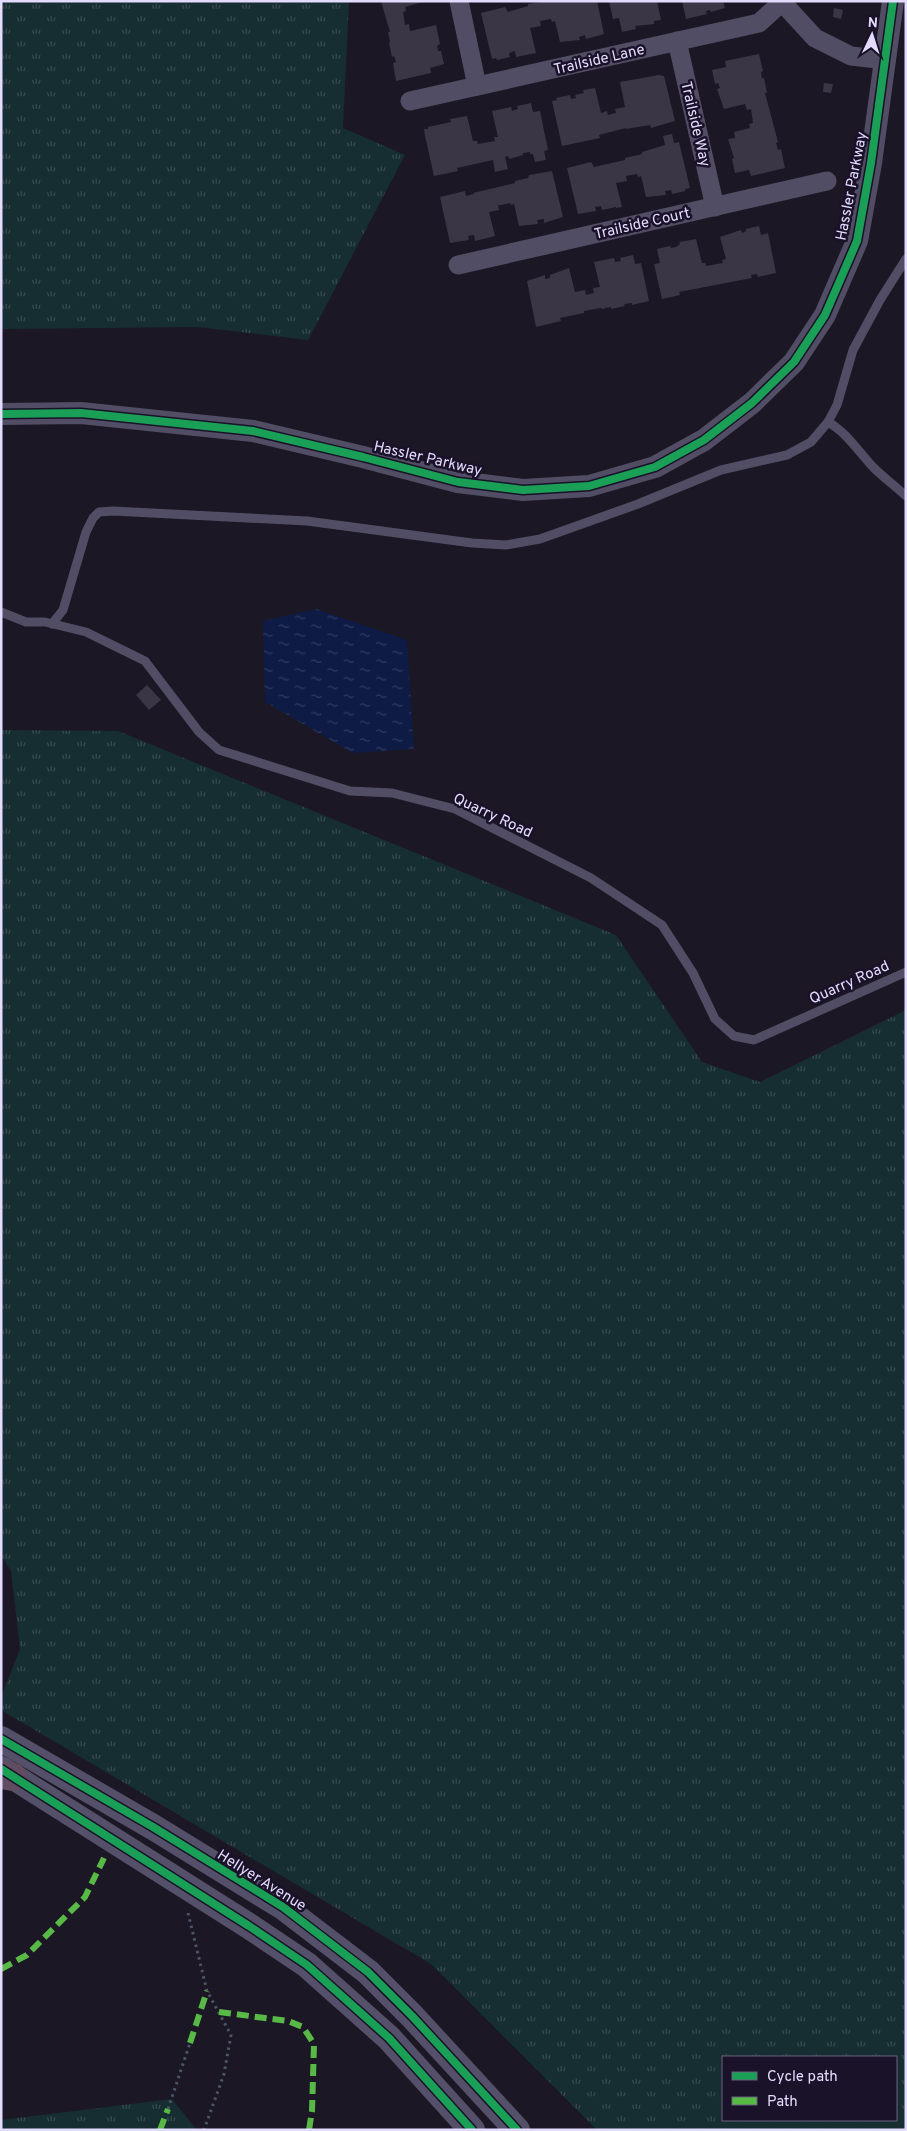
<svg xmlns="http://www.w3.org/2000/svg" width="907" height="2131" font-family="Overpass,sans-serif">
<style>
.grass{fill:url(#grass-tufts);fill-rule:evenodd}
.water{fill:url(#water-ripples)}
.building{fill:#3b3646}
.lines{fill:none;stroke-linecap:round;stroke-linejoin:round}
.path{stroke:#4c5665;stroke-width:3;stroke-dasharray:2.5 4;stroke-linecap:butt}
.service{stroke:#514d64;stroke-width:9}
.minor{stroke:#514d64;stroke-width:19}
.tertiary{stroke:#514d64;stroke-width:22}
.secondary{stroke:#55506a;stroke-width:26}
.motorway{stroke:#604d60;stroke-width:28}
.quiet{stroke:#58b947;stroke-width:6;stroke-dasharray:12 6;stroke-linecap:butt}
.cycleway-casing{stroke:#191229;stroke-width:11}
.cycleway{stroke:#1a9f57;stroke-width:8}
.labels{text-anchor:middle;stroke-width:5;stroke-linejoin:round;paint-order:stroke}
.street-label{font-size:15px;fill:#e4dcfe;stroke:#191229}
</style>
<defs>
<pattern id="grass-tufts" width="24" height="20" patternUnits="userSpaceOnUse" patternTransform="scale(1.25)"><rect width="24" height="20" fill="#162d31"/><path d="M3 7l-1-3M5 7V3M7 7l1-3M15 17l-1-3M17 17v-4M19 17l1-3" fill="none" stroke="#384b50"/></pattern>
<pattern id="water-ripples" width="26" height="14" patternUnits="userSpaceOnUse" patternTransform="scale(1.25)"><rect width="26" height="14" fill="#0e1b44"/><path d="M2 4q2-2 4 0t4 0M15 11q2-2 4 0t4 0" fill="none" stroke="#313c60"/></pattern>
</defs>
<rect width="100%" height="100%" fill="#1b1724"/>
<!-- grass -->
<g class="grass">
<path d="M1 1H349L343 128 405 155 308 340 198 327 1 329Z"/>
<path d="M1 730 118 731 616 935 702 1062 760 1082 906 1010V2130H597L431 1964 1 1710V1697L20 1649 11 1571 1 1555ZM723 2057H896V2120H723Z"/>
<path d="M172 2099 197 2130H1V2120Z"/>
</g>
<!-- water -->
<path class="water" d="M316 609 407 640 414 749 353 753 265 702 263 621Z"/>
<!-- building -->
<g class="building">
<path d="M381 1H426L405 7 406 11 403 12 405 25 409 24 410 31 436 25 440 44 437 46 438 51H441L444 64 430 68 431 73 396 81 393 63 396 62 394 56 392 57 389 43 390 42 388 32H390Z"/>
<path d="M547 1H597L604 34 586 39 585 35 579 37 580 40 560 42 555 21 552 22 551 19 540 21 541 26 530 28 536 53 516 57 515 51 509 53 510 57 497 60 496 58 492 59 481 13 505 7 508 12 528 6V4Z"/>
<path d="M609 1H657L661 20 654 21V24L635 26 636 29 622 32 619 18 613 19Z"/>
<path d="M682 1H723L725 8 711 12 710 10 706 11 707 14 686 19Z"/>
<path d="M834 8 843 10 841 19 833 17Z"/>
<path d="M759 54 763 71 761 72 762 78H764L767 93H765L778 142 776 143 778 150 781 149 785 168 751 176 749 170 735 173 732 159 734 158 728 139 735 138 734 132 750 128 749 124 753 123 751 109 747 110 745 104 724 109 717 89 720 88 718 83 715 84 712 70 726 67 725 61Z"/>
<path d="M659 75 664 76 675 121 651 128 650 125 626 129V128L599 135 600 138 562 146 552 101 557 100 556 98 570 95 571 99 576 98 575 95 584 93 583 90 595 88 601 113 607 111 608 115 616 113 615 109 625 107 620 82Z"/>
<path d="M824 83 833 84 831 93 823 92Z"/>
<path d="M531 103 533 112 540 111 548 150 544 151 546 160 535 162 533 154H530V152L523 153V155L509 159 508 156 505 157 508 169 495 172 493 160 457 168 458 171 434 176 425 136 424 129H428V127L451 122 450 119 467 116 473 141H477L478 144 495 141 494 137H498L492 111 511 107 512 111 518 109 517 106Z"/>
<path d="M672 134 674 143 679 142 690 188 685 189V191L672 194 671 190 665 191 666 195 646 197 641 176 638 177 637 174 626 176 627 181 616 183 622 207 616 208V207L602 210 601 206 595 207 596 211 578 214 567 168 591 162 594 167 625 160V158L642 154V152L665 145 663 136Z"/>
<path d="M552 171 563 217 544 223V219L537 220 538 224 519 226 514 204 511 205 510 203 501 205H498L499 210 489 212 495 236 475 241 474 235 468 236 469 240 450 243 440 197 465 191 466 196 474 194 473 193 515 183V181L528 178 529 175Z"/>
<path d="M759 226 761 235 768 233 776 273 758 277 757 274 751 275 752 278 679 292 680 295 662 299 654 264 660 263 657 249 670 246 671 248 676 247 680 244 679 242 696 239 702 263H705L706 266 723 263 722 260 726 259 720 237 741 230 742 233 746 231V229Z"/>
<path d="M633 255 635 264 641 263 649 301 632 305V303L624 304 625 306 611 309V307L602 309 601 308 584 311V313L560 318 561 321 536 327 527 281 545 275V279L550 278V275L569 268 575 292 585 290 586 295 594 293 593 288 600 287 594 262 614 258 615 262 621 261 620 258Z"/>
<path d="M147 685 161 700 149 710 136 695Z"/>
</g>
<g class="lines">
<!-- path -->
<g class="path">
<path d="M188 1913 207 1991 231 2035 224 2074 204 2130"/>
<path d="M168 2109 190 2043"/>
</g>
<!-- service -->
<g class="service">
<path d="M828 422C846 432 858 451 873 467 883 477 895 486 906 496"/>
<path d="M1 612 26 622H45L86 632 145 661 199 732 219 750 350 791 392 793 455 809 591 878 662 925 693 973 715 1019 734 1036 754 1040 906 972"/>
<path d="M52 624 63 610 86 532 93 518 99 512 113 511 307 521 472 543 506 545 540 539 638 504 721 470 787 455 811 442 828 422 837 405 853 350 880 300 906 259"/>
</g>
<!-- minor -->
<g class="minor">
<path d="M459 1 477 86"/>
<path d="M781 1 815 38 851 56 886 60"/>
<path d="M677 41 715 207"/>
<path d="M410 101 759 23 781 3"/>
<path d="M458 265 827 181"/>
</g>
<!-- tertiary -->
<path class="tertiary" d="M1 414 81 413 253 431 363 457 458 482 523 490 589 486 655 467 704 440 752 403 794 362 825 315 857 241 871 163 893 1"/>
<!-- secondary -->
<g class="secondary">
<path d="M1 1739 153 1827 283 1907 368 1972 412 2016 517 2130"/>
<path d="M1 1769 249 1926 307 1965 389 2038 472 2130"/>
</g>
<!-- motorway -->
<path class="motorway" d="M1 1775 13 1777"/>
<!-- quiet -->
<g class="quiet">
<path d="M1 1969 27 1955 85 1897 104 1858"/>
<path d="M219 2012 288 2021 303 2027 314 2044 312 2111 309 2130"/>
<path d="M190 2043 207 1991"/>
<path d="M160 2130 168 2109"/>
</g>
<defs>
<g id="cycleway">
<path d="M1 414 81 413 253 431 363 457 458 482 523 490 589 486 655 467 704 440 752 403 794 362 825 315 857 241 871 163 893 1"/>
<path d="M1 1739 153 1827 283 1907 368 1972 412 2016 517 2130"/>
<path d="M1 1769 249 1926 307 1965 389 2038 472 2130"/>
</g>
</defs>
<!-- cycleway casing -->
<use href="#cycleway" class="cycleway-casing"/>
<!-- cycleway -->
<use href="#cycleway" class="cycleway"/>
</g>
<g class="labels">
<!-- street labels -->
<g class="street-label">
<text transform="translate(599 59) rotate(-13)" y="5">Trailside Lane</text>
<text transform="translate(696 124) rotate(77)" y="5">Trailside Way</text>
<text transform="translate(851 186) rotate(-79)" y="5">Hassler Parkway</text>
<text transform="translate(642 223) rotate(-13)" y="5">Trailside Court</text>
<text transform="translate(428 458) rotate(13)" y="5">Hassler Parkway</text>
<text transform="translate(493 815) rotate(25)" y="5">Quarry Road</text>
<text transform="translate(849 982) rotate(-24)" y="5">Quarry Road</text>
<text transform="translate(262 1880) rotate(32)" y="5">Hellyer Avenue</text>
</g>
</g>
<!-- border -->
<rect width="907" height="2131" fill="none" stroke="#e4dcfe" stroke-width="5"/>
<!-- legend -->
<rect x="722" y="2056" width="175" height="65" fill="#191229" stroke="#6a637e"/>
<rect x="732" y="2072" width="25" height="8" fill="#1a9f57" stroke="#6a637e"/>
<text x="767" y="2081" font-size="15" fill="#e4dcfe">Cycle path</text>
<rect x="732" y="2097" width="25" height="8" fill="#58b947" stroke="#6a637e"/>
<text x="767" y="2106" font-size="15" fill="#e4dcfe">Path</text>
<!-- north arrow -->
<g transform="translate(872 35) rotate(4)" stroke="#191229" stroke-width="4" paint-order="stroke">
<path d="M0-4L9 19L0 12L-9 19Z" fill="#e4dcfe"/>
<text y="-8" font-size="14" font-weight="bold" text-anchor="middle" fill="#e4dcfe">N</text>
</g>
</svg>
